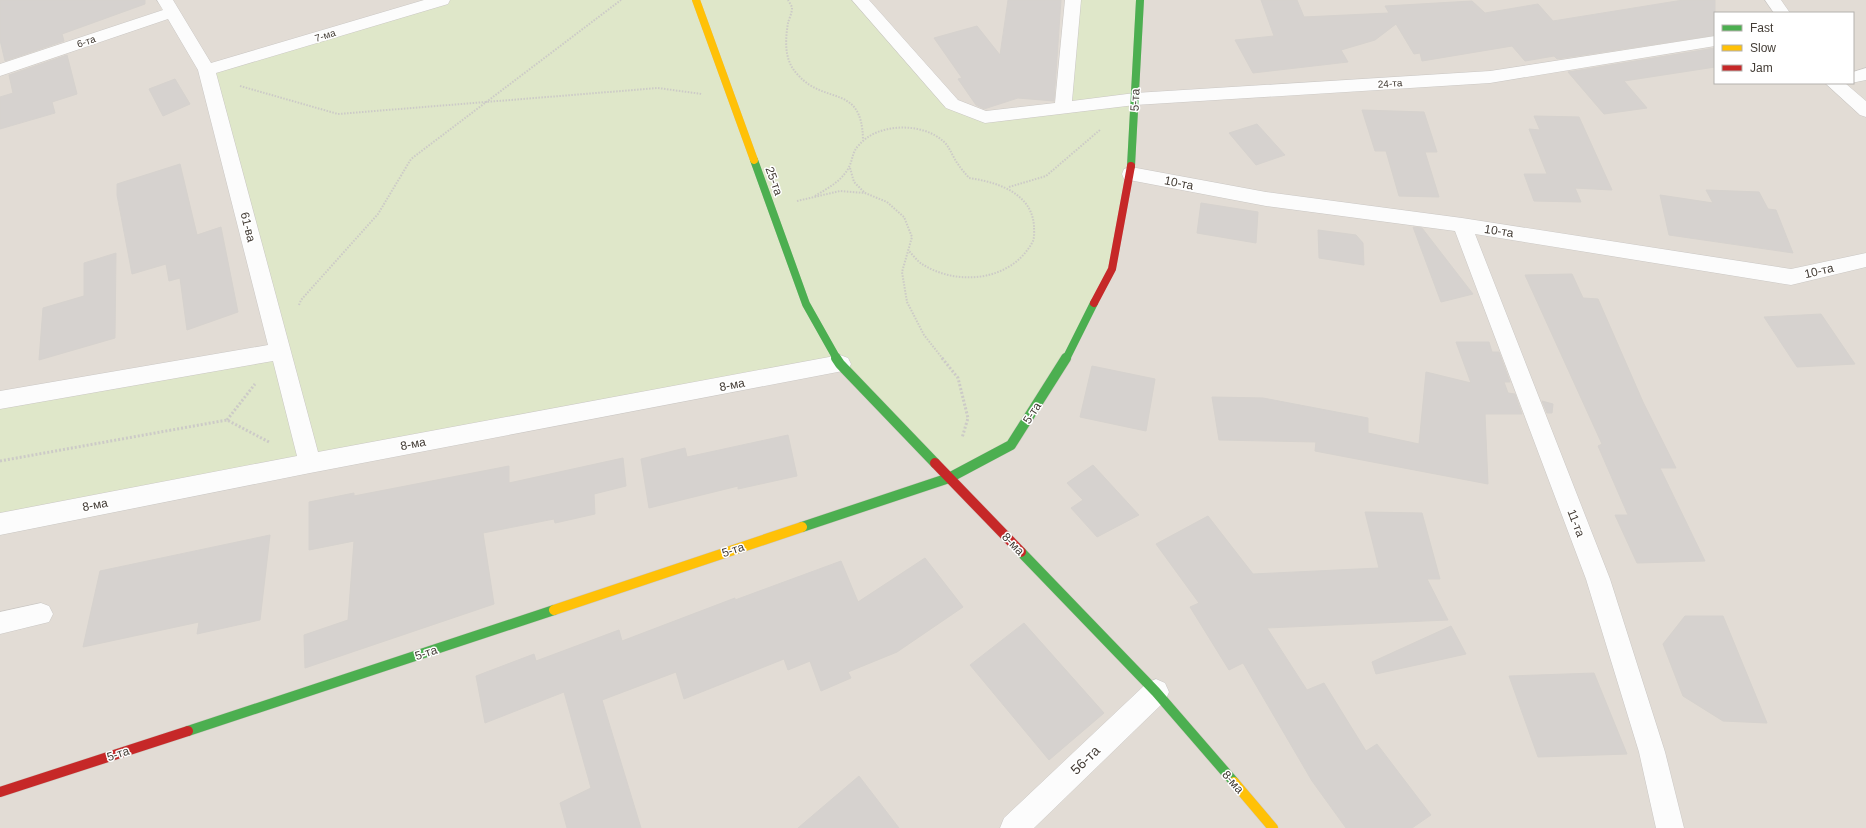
<svg xmlns="http://www.w3.org/2000/svg" width="1866" height="828" font-family="Helvetica,sans-serif">
<style>
.residential{fill:#e2dcd5;fill-rule:evenodd}
.green{fill:#dfe7c9}
.building{fill:#d6d2cf;stroke:#d6d2ce}
.lines{fill:none;stroke-linecap:round;stroke-linejoin:round}
.lane-casing{stroke:#cac7c4;stroke-width:1}
.street-casing{stroke:#cac7c4;stroke-width:1}
.fast-far1-casing{stroke:#cdc7bf;stroke-width:8}
.fast-casing{stroke:#cdc7bf;stroke-width:11}
.slow-far1-casing{stroke:#cdc7bf;stroke-width:8}
.slow-casing{stroke:#cdc7bf;stroke-width:11}
.jam-far1-casing{stroke:#cdc7bf;stroke-width:8}
.jam-casing{stroke:#cdc7bf;stroke-width:11}
.path-far1{stroke:#cccac7;stroke-width:2;stroke-dasharray:1.5 1.5;stroke-linecap:butt}
.path{stroke:#cccac7;stroke-width:3;stroke-dasharray:2 2;stroke-linecap:butt}
.lane{fill:#fcfcfc;fill-rule:evenodd}
.street{fill:#fcfcfc;fill-rule:evenodd}
.fast-far1{stroke:#4caf50;stroke-width:8}
.fast{stroke:#4caf50;stroke-width:10}
.slow-far1{stroke:#ffc107;stroke-width:8}
.slow{stroke:#ffc107;stroke-width:10}
.jam-far1{stroke:#c62828;stroke-width:8}
.jam{stroke:#c62828;stroke-width:10}
.labels{text-anchor:middle;stroke-width:3;stroke-linejoin:round;paint-order:stroke}
.far-street-label{font-size:10px;fill:#433c35;stroke:#fff}
.street-label{font-size:12px;fill:#433c35;stroke:#fff}
.near-street-label{font-size:14px;fill:#433c35;stroke:#fff}
</style>
<rect width="100%" height="100%" fill="#eeebe8"/>
<!-- residential -->
<path class="residential" d="M0 0H1866V828H0ZM1715 13H1853V83H1715Z"/>
<!-- green -->
<path class="green" d="M442 0H860L952 104 985 116 1063 106 1073 0H1140L1135 99 1112 269 1011 445 949 478 840 364 0 524V400L280 351 207 70Z"/>
<!-- building -->
<g class="building">
<path d="M0 0H145V4L62 34 64 41 5 61 0 40Z"/>
<path d="M1008 0H1061L1054 101 1018 98 984 109 976 105 958 79 962 78 934 38 977 26 1000 55Z"/>
<path d="M1261 0H1297L1304 17 1389 13 1385 6 1472 1 1485 13 1538 4 1553 21 1683 0H1715V35L1557 59 1554 56 1525 61 1512 46 1422 61 1420 53 1414 54 1396 24 1375 40 1341 50 1348 62 1253 73 1235 40 1274 36Z"/>
<path d="M1715 48V67L1624 81 1647 108 1604 114 1568 72Z"/>
<path d="M67 55 77 94 52 102 55 113 0 129V97L13 93 9 75Z"/>
<path d="M175 79 190 104 163 116 149 89Z"/>
<path d="M1362 110 1424 112 1437 152H1425L1439 197 1399 196 1386 151H1375Z"/>
<path d="M1534 116 1579 117 1612 190 1575 188 1581 202 1534 201 1524 174H1547L1529 129 1540 130Z"/>
<path d="M1257 124 1285 155 1256 165 1229 133Z"/>
<path d="M180 164 197 235 221 227 238 312 187 330 180 278 169 281 166 264 132 274 117 195V184Z"/>
<path d="M1706 190 1759 192 1768 209 1776 210 1793 253 1669 235 1660 195 1713 203Z"/>
<path d="M1201 203 1258 212 1256 243 1197 233Z"/>
<path d="M1413 227 1422 228 1473 294 1441 302Z"/>
<path d="M1318 230 1356 235 1363 243 1364 265 1319 258Z"/>
<path d="M116 253 115 338 39 360 43 308 84 296V263Z"/>
<path d="M1572 274 1583 298 1598 299 1643 402 1676 468H1660L1705 561 1637 563 1615 515H1628L1598 446 1602 444 1525 275Z"/>
<path d="M1821 314 1855 364 1797 367 1764 317Z"/>
<path d="M1456 342H1489L1492 352H1499L1510 382H1504L1508 393 1515 394 1522 414H1485L1488 484 1315 451 1316 442 1219 440 1212 397 1263 398 1368 418V433L1419 444 1426 372 1471 383Z"/>
<path d="M1092 366 1155 379 1146 431 1080 417Z"/>
<path d="M1542 401 1553 404 1552 413H1547Z"/>
<path d="M788 435 797 476 738 489V486L649 508 641 459 685 448 687 457Z"/>
<path d="M623 458 626 486 594 494 595 514 555 523 554 519 483 533 494 604 305 668 304 635 348 620 354 541 309 550V502L354 493V496L509 466V483Z"/>
<path d="M1093 465 1139 515 1097 537 1071 508 1083 500 1067 483Z"/>
<path d="M1365 512 1422 513 1440 579H1427L1448 620 1267 628 1307 690 1324 683 1366 751 1377 744 1431 815 1412 828H1346L1312 781 1243 663 1229 670 1190 607 1199 603 1156 544 1208 516 1253 574 1379 568Z"/>
<path d="M270 535 260 620 197 634 199 622 83 647 100 571Z"/>
<path d="M925 558 963 607 897 652 848 672 851 678 821 691 810 661 788 670 784 659 684 699 676 672 602 700 641 828H567L560 803 591 788 564 692 485 723 476 676 534 654 536 661 619 630 622 641 735 598V600L841 561 858 602Z"/>
<path d="M1685 616H1723L1767 723 1723 721 1683 696 1663 644Z"/>
<path d="M1024 623 1104 713 1049 760 970 665Z"/>
<path d="M1451 626 1466 654 1376 674 1372 662Z"/>
<path d="M1594 673 1627 754 1538 757 1509 676Z"/>
<path d="M859 776 899 828H798Z"/>
</g>
<g class="lines">
<defs>
<path id="lane" d="M41 603 49 606 53 614 49 622 0 634V612Z"/>
<g id="street">
<path d="M157 0H173L211 63 424 0H450L448 4 216 73 318 452 840 355 848 358 851 364 848 370 310 473 0 535V513L297 456 273 361 0 409V391L268 345 198 70 168 19 0 76V64L163 10Z"/>
<path d="M852 0H869L958 100 986 111 1055 103 1065 0H1081L1072 101 1135 93 1490 71 1715 36V46L1490 83 1135 105 985 123 946 108Z"/>
<path d="M1765 0H1781L1790 13H1774Z"/>
<path d="M1866 68V80L1851 83H1853V72Z"/>
<path d="M1825 83H1845L1866 101V117L1860 115Z"/>
<path d="M1131 167 1266 192 1462 218 1791 269 1866 253V267L1791 285 1475 234 1610 579 1665 752 1684 828H1656L1639 752 1586 579 1455 231 1266 206 1124 179 1122 174 1124 169Z"/>
<path d="M1156 679 1165 683 1169 692 1165 701 1034 828H1000L1004 818 1147 683Z"/>
</g>
<g id="fast-far1">
<path d="M754 160 806 304 837 359"/>
<path d="M1131 166 1140 0"/>
<path d="M1066 359 1094 303"/>
</g>
<g id="fast">
<path d="M836 358 840 364 935 463"/>
<path d="M802 527 949 478 1011 445 1066 358"/>
<path d="M1021 552 1156 692 1234 782"/>
<path d="M188 731 554 610"/>
</g>
<path id="slow-far1" d="M696 0 754 160"/>
<g id="slow">
<path d="M554 610 802 527"/>
<path d="M1234 782 1273 828"/>
</g>
<path id="jam-far1" d="M1094 303 1112 269 1131 166"/>
<g id="jam">
<path d="M935 463 1021 552"/>
<path d="M0 792 188 731"/>
</g>
</defs>
<!-- lane casing -->
<use href="#lane" class="lane-casing"/>
<!-- street casing -->
<use href="#street" class="street-casing"/>
<!-- fast-far1 casing -->
<use href="#fast-far1" class="fast-far1-casing"/>
<!-- fast casing -->
<use href="#fast" class="fast-casing"/>
<!-- slow-far1 casing -->
<use href="#slow-far1" class="slow-far1-casing"/>
<!-- slow casing -->
<use href="#slow" class="slow-casing"/>
<!-- jam-far1 casing -->
<use href="#jam-far1" class="jam-far1-casing"/>
<!-- jam casing -->
<use href="#jam" class="jam-casing"/>
<!-- path-far1 -->
<g class="path-far1">
<path d="M788 0C789 2 792 6 792 8 792 13 789 19 788 23 785 41 784 61 798 75 826 106 862 83 863 140"/>
<path d="M240 86 338 114 658 88 702 94"/>
<path d="M850 168 854 182 865 193"/>
<path d="M1009 187 1046 176 1101 129"/>
<path d="M815 196C828 188 842 181 849 167 853 159 852 152 859 145 877 123 922 122 943 141 950 147 952 156 958 164 961 169 965 173 969 178 997 182 1032 193 1034 226 1034 231 1035 238 1032 243 1010 282 956 286 922 264 917 261 913 255 909 251"/>
<path d="M797 201 840 191 865 193 887 202 904 217 912 237 902 272 907 302 924 335 943 359"/>
<path d="M299 305 301 300 378 214 411 159 621 0"/>
</g>
<!-- path -->
<g class="path">
<path d="M942 358 958 378 968 418 962 438"/>
<path d="M227 420 255 384"/>
<path d="M0 461 227 420 269 442"/>
</g>
<!-- lane -->
<use href="#lane" class="lane"/>
<!-- street -->
<use href="#street" class="street"/>
<!-- fast-far1 -->
<use href="#fast-far1" class="fast-far1"/>
<!-- fast -->
<use href="#fast" class="fast"/>
<!-- slow-far1 -->
<use href="#slow-far1" class="slow-far1"/>
<!-- slow -->
<use href="#slow" class="slow"/>
<!-- jam-far1 -->
<use href="#jam-far1" class="jam-far1"/>
<!-- jam -->
<use href="#jam" class="jam"/>
</g>
<g class="labels">
<!-- far-street labels -->
<g class="far-street-label">
<text transform="translate(325 35) rotate(-17)" y="4">7-ма</text>
<text transform="translate(86 41) rotate(-18)" y="4">6-та</text>
<text transform="translate(1390 83) rotate(-4)" y="4">24-та</text>
</g>
<!-- street labels -->
<g class="street-label">
<text transform="translate(1135 100) rotate(-87)" y="4">5-та</text>
<text transform="translate(774 181) rotate(70)" y="4">25-та</text>
<text transform="translate(1179 183) rotate(11)" y="4">10-та</text>
<text transform="translate(248 227) rotate(76)" y="4">61-ва</text>
<text transform="translate(1499 231) rotate(9)" y="4">10-та</text>
<text transform="translate(1819 271) rotate(-13)" y="4">10-та</text>
<text transform="translate(732 385) rotate(-11)" y="4">8-ма</text>
<text transform="translate(1032 413) rotate(-57)" y="4">5-та</text>
<text transform="translate(413 444) rotate(-11)" y="4">8-ма</text>
<text transform="translate(95 505) rotate(-11)" y="4">8-ма</text>
<text transform="translate(1576 523) rotate(69)" y="4">11-та</text>
<text transform="translate(1013 544) rotate(46)" y="4">8-ма</text>
<text transform="translate(733 550) rotate(-18)" y="4">5-та</text>
<text transform="translate(426 653) rotate(-18)" y="4">5-та</text>
<text transform="translate(118 754) rotate(-18)" y="4">5-та</text>
<text transform="translate(1233 782) rotate(49)" y="4">8-ма</text>
</g>
<!-- near-street labels -->
<g class="near-street-label">
<text transform="translate(1085 760) rotate(-44)" y="5">56-та</text>
</g>
</g>
<!-- legend -->
<rect x="1714" y="12" width="140" height="72" fill="#ffffff" stroke="#b4b1ae"/>
<rect x="1722" y="25" width="20" height="6" fill="#4caf50" stroke="#b4b1ae"/>
<text x="1750" y="32" font-size="12" fill="#433c35">Fast</text>
<rect x="1722" y="45" width="20" height="6" fill="#ffc107" stroke="#b4b1ae"/>
<text x="1750" y="52" font-size="12" fill="#433c35">Slow</text>
<rect x="1722" y="65" width="20" height="6" fill="#c62828" stroke="#b4b1ae"/>
<text x="1750" y="72" font-size="12" fill="#433c35">Jam</text>
</svg>
